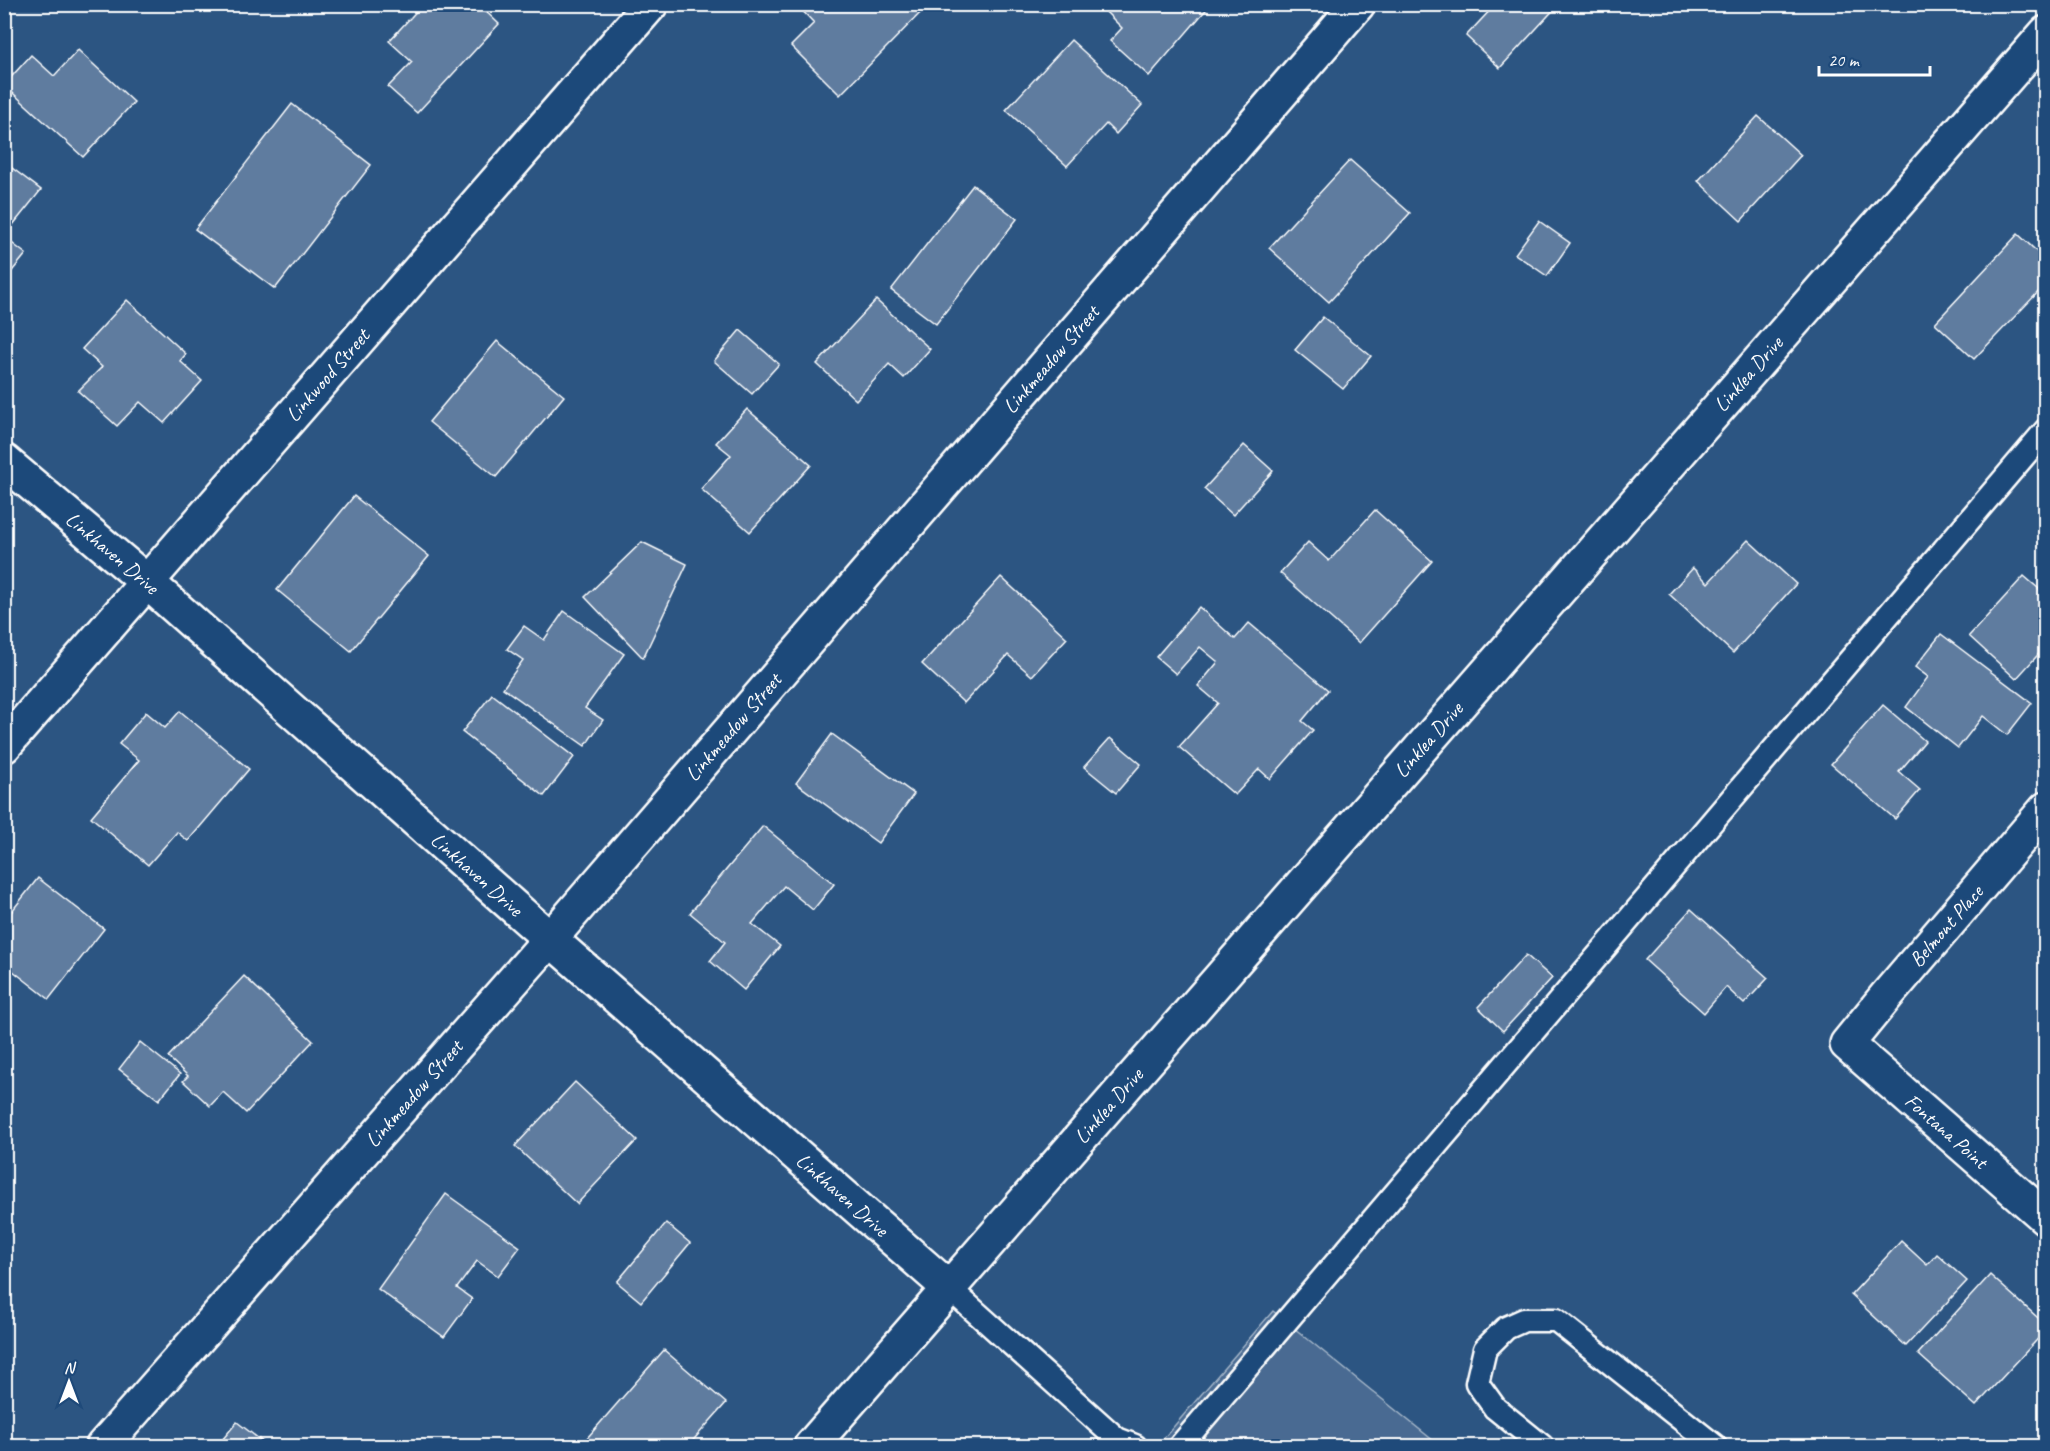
<svg xmlns="http://www.w3.org/2000/svg" width="2050" height="1451" font-family="Caveat,sans-serif">
<style>
.green{fill:#486b92;stroke:#a4b5c8;stroke-width:1.5}
.building{fill:#5e7c9f;stroke:#fff;stroke-width:1.5}
.lines{fill:none;stroke-linecap:round;stroke-linejoin:round}
.lane-casing{stroke:#fff;stroke-width:27}
.street-casing{stroke:#fff;stroke-width:38}
.lane{stroke:#1f4a7a;stroke-width:22}
.street{stroke:#1f4a7a;stroke-width:33}
.labels{text-anchor:middle;stroke-width:5;stroke-linejoin:round;paint-order:stroke}
.street-label{font-size:21px;fill:#fff;stroke:#1f4a7a}
</style>
<rect width="100%" height="100%" fill="#2c5582"/>
<filter id="ink" filterUnits="userSpaceOnUse"><feTurbulence type="fractalNoise" baseFrequency=".0167" numOctaves="2"/><feDisplacementMap in="SourceGraphic" scale="12" xChannelSelector="R" yChannelSelector="G"/><feConvolveMatrix kernelMatrix="1 2 1 2 8 2 1 2 1" color-interpolation-filters="sRGB"/></filter>
<g filter="url(#ink)">
<!-- green -->
<path class="green" d="M1273 1311 1440 1446H1157Z"/>
<!-- building -->
<g class="building">
<path d="M423 4 430 11 436 4H478L499 24 417 113 388 87 412 62 389 41Z"/>
<path d="M796 4H929L840 95 791 46 814 23Z"/>
<path d="M1098 4H1211L1149 76 1110 41 1122 28Z"/>
<path d="M1494 4H1559L1500 68 1466 36 1495 5Z"/>
<path d="M1071 40 1142 105 1116 134 1106 124 1067 166 1006 110Z"/>
<path d="M78 50 134 102 83 157 4 85 31 55 54 76Z"/>
<path d="M292 104 371 165 275 289 195 229Z"/>
<path d="M1758 116 1801 155 1741 221 1698 181Z"/>
<path d="M1350 160 1410 213 1329 302 1269 248Z"/>
<path d="M4 162 41 190 4 236Z"/>
<path d="M973 185 1017 219 936 324 891 290Z"/>
<path d="M1539 221 1570 243 1547 276 1515 254Z"/>
<path d="M2018 234 2046 260V284L1974 359 1935 323Z"/>
<path d="M4 237 26 254 4 281Z"/>
<path d="M127 300 186 354 180 361 202 381 164 423 140 402 117 426 78 391 102 367 82 349Z"/>
<path d="M876 300 930 349 904 378 889 364 856 400 817 364Z"/>
<path d="M1323 317 1371 356 1343 389 1295 350Z"/>
<path d="M740 330 779 364 752 394 714 361Z"/>
<path d="M497 341 564 396 496 477 429 422Z"/>
<path d="M747 409 811 465 750 532 701 489 731 455 716 443Z"/>
<path d="M1244 445 1273 471 1233 515 1204 489Z"/>
<path d="M354 496 429 556 351 651 277 590Z"/>
<path d="M1375 510 1432 561 1359 643 1280 573 1308 542 1329 561Z"/>
<path d="M1748 540 1796 584 1733 653 1669 594 1693 568 1708 583Z"/>
<path d="M642 542 687 564 643 658 585 597Z"/>
<path d="M2024 576 2046 595V646L2016 679 1969 636Z"/>
<path d="M1001 577 1067 638 1032 676 1008 655 964 703 922 664Z"/>
<path d="M1199 607 1235 639 1249 623 1328 690 1302 721 1313 730 1270 779 1259 769 1235 795 1179 747 1218 703 1198 686 1218 662 1200 647 1176 674 1156 657Z"/>
<path d="M564 611 624 654 585 708 603 720 585 746 503 688 523 660 507 649 524 626 544 640Z"/>
<path d="M1941 634 2032 703 2007 735 1983 716 1958 748 1906 707 1928 677 1915 667Z"/>
<path d="M492 694 574 757 544 796 462 732Z"/>
<path d="M1883 705 1925 741 1899 772 1920 790 1895 819 1831 764Z"/>
<path d="M180 711 249 769 188 841 177 832 148 865 91 817 139 760 119 744 146 712 165 728Z"/>
<path d="M832 734 914 794 878 843 796 783Z"/>
<path d="M1110 738 1141 764 1116 793 1084 767Z"/>
<path d="M763 826 834 884 813 910 784 886 752 924 780 946 744 990 710 961 725 942 690 913Z"/>
<path d="M38 878 104 929 49 999 4 964V913L8 916Z"/>
<path d="M1691 909 1768 978 1744 1004 1726 987 1704 1013 1645 960Z"/>
<path d="M1526 955 1552 978 1503 1031 1478 1007Z"/>
<path d="M244 976 313 1041 246 1113 223 1092 210 1106 183 1081 188 1076 168 1057Z"/>
<path d="M140 1042 180 1074 159 1100 119 1069Z"/>
<path d="M575 1082 637 1140 577 1204 515 1146Z"/>
<path d="M446 1194 520 1247 498 1276 477 1261 457 1288 472 1299 444 1337 378 1289Z"/>
<path d="M666 1223 690 1243 641 1302 617 1282Z"/>
<path d="M1901 1241 1927 1265 1937 1254 1967 1281 1906 1346 1851 1295Z"/>
<path d="M1990 1275 2046 1325V1330L1976 1406 1918 1354Z"/>
<path d="M664 1350 726 1403 688 1446H580Z"/>
<path d="M237 1422 268 1446H217Z"/>
</g>
<g class="lines">
<defs>
<g id="lane">
<path d="M949 1288 1117 1439 1135 1446"/>
<path d="M1180 1446 2046 430"/>
<path d="M1542 1446 1495 1408 1477 1383 1485 1349 1506 1328 1524 1320H1556L1715 1446"/>
</g>
<g id="street">
<path id="s1" d="M4 461 147 582 550 939 949 1288"/>
<path id="s2" d="M4 746 651 4"/>
<path id="s3" d="M2046 809 1887 995 1847 1044 2046 1218"/>
<path id="s4" d="M103 1446 550 939 1358 4"/>
<path id="s5" d="M811 1446 2046 33"/>
</g>
</defs>
<!-- lane casing -->
<use href="#lane" class="lane-casing"/>
<!-- street casing -->
<use href="#street" class="street-casing"/>
<!-- lane -->
<use href="#lane" class="lane"/>
<!-- street -->
<use href="#street" class="street"/>
</g>
</g>
<g class="labels">
<!-- street labels -->
<g class="street-label">
<text dy="7" stroke="none"><textPath href="#s4" startOffset="1442">Linkmeadow Street</textPath></text>
<text dy="7" stroke="none"><textPath href="#s5" startOffset="1424">Linklea Drive</textPath></text>
<text dy="7" stroke="none"><textPath href="#s2" startOffset="492">Linkwood Street</textPath></text>
<text dy="7" stroke="none"><textPath href="#s1" startOffset="142">Linkhaven Drive</textPath></text>
<text dy="7" stroke="none"><textPath href="#s4" startOffset="956">Linkmeadow Street</textPath></text>
<text dy="7" stroke="none"><textPath href="#s5" startOffset="938">Linklea Drive</textPath></text>
<text dy="7" stroke="none"><textPath href="#s1" startOffset="628">Linkhaven Drive</textPath></text>
<text transform="translate(1946 926) rotate(-49)" y="7">Belmont Place</text>
<text dy="7" stroke="none"><textPath href="#s4" startOffset="470">Linkmeadow Street</textPath></text>
<text dy="7" stroke="none"><textPath href="#s5" startOffset="452">Linklea Drive</textPath></text>
<text dy="7" stroke="none"><textPath href="#s3" startOffset="440">Fontana Point</textPath></text>
<text dy="7" stroke="none"><textPath href="#s1" startOffset="1114">Linkhaven Drive</textPath></text>
</g>
</g>
<!-- margin -->
<rect width="2050" height="1451" fill="none" stroke="#1f4a7a" stroke-width="24"/>
<rect x="12" y="12" width="2026" height="1427" fill="none" stroke="#fff" stroke-width="2" filter="url(#ink)"/>
<!-- north arrow -->
<g transform="translate(69 1382)" stroke="#1f4a7a" stroke-width="4.5" paint-order="stroke">
<path d="M0-4.5L10 22L0 15L-10 22Z" fill="#ffffff"/>
<text y="-9" font-size="16" font-weight="bold" text-anchor="middle" fill="#ffffff">N</text>
</g>
<!-- scale -->
<path d="M1819 66v9h111v-9" fill="none" stroke="#ffffff" stroke-width="3"/>
<text x="1828" y="66" font-size="18" fill="#ffffff" stroke="#1f4a7a" stroke-width="4.5" paint-order="stroke">20 m</text>
</svg>
